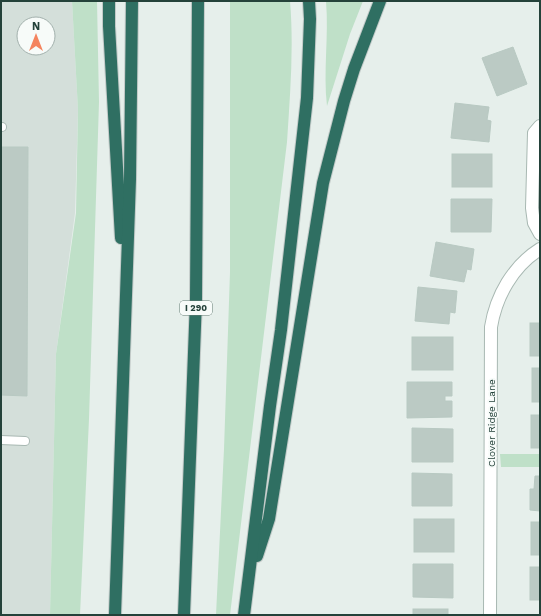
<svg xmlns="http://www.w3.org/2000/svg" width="541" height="616" font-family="'Work Sans',sans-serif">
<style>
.built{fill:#d4dfda;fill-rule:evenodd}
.green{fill:#bfe0c8}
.building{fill:#bbcac4;stroke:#b8c9c2}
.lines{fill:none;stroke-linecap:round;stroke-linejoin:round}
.lane-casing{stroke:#a8b8b2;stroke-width:10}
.street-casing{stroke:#a8b8b2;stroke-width:14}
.highway-casing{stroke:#c2cac8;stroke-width:14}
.lane{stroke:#fff;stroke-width:8}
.street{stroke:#fff;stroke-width:12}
.highway{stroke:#2f6f62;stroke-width:12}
.labels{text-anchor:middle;stroke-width:3.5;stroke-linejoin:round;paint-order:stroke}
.shield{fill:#f7fbf9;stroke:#637a73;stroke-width:1}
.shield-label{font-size:9px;font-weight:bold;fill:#24423a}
.street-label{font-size:10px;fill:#24423a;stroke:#f7fbf9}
</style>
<rect width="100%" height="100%" fill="#e6efeb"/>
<!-- built -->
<path class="built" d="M1 1H72L78 110 75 213 56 354 50 615H1ZM24 24H48V48H24Z"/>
<!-- green -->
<g class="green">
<path d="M72 1H97L99 102 89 419 80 615H50L56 354 76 213 78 110Z"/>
<path d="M230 1H290C294 48 290 95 287 142L230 615H216L224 449 230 272Z"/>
<path d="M326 1H363L350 34 327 106C323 71 329 36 326 1Z"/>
<path d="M500 454H540V467H501Z"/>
</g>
<!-- building -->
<g class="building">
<path d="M513 47 527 84 497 96 482 58Z"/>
<path d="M455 103 489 107 487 120 491 121 489 142 451 138Z"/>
<path d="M1 147H28L27 396 1 395Z"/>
<rect x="452" y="154" width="40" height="33"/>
<path d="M451 199H492L491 232H451Z"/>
<path d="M436 242 474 249 471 270 467 269 464 282 430 276Z"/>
<path d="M418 287 457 291 455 313 450 312 449 324 415 321Z"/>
<rect x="530" y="323" width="10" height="33"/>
<rect x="412" y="337" width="41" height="33"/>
<rect x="532" y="368" width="8" height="34"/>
<path d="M407 382H452V396H445V401H452V417L407 418Z"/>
<rect x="531" y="415" width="9" height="33"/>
<path d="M412 428 453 429V462H412Z"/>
<path d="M412 473 452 474V506H412Z"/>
<path d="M535 476H540V511L530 510V489H534Z"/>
<rect x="414" y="519" width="40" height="33"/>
<rect x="531" y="522" width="9" height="33"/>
<path d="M413 564H453V598L413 597Z"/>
<rect x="530" y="567" width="10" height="33"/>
<rect x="413" y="609" width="35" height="6"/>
</g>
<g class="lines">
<defs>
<g id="lane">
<path d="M1 127H2"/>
<path d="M1 440 25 441"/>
</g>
<g id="street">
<path d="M540 126 534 133 532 208 534 223 540 234"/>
<path d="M490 615 491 327C496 296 513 266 540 249"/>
</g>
<g id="highway">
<path d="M109 1V26L121 238"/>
<path d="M257 556 269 519 323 183 344 101 354 69 380 1"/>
<path d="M115 615 130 179 132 1"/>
<path d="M184 615 196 300 198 1"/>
<path d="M244 615 270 406 281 330 307 98 310 19 309 1"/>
</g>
</defs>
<!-- lane casing -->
<use href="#lane" class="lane-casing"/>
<!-- street casing -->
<use href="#street" class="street-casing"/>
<!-- highway casing -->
<use href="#highway" class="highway-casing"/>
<!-- lane -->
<use href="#lane" class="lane"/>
<!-- street -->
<use href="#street" class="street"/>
<!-- highway -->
<use href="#highway" class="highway"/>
</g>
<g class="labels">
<!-- shield labels -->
<rect class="shield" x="180" y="301" width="32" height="14" rx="3"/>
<g class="shield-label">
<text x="196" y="311">I 290</text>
</g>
<!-- street labels -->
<g class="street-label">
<text transform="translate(491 423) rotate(-90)" y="4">Clover Ridge Lane</text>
</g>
</g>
<!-- border -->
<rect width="541" height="616" fill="none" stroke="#24423a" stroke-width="4"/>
<!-- north arrow -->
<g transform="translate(36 36)"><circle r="19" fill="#f7fbf9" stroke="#a3b1ad"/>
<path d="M0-3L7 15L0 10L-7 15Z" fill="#f4845f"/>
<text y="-6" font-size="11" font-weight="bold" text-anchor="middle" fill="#24423a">N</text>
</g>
</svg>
